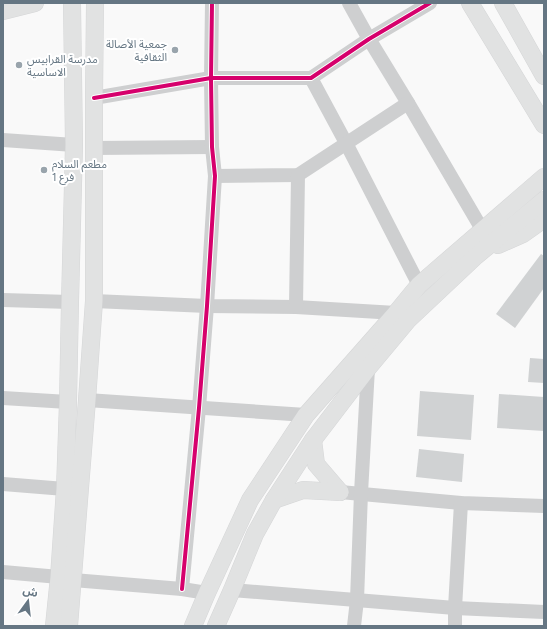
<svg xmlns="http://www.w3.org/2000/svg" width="547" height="629" font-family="Figtree,'Noto Sans Arabic',sans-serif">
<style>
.building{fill:#d0d2d3}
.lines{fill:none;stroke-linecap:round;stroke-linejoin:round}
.major-casing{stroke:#d5d6d7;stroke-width:18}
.minor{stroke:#cecfd0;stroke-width:14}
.major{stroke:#e1e2e2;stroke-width:17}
.cycleway-casing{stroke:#fff;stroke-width:6}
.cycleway{stroke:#d6006c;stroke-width:4}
.poi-dot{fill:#99a4ac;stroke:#fff;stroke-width:1.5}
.labels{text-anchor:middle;stroke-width:4;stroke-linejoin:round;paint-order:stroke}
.poi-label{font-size:11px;fill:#657683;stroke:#fff;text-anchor:start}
</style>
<rect width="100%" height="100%" fill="#f9f9f9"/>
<!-- building -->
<g class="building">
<path d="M541 254 544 256V288L515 328 496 314Z"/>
<path d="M530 358 544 359V383L528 382Z"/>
<path d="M420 391 474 395 471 440 417 436Z"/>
<path d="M499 394 544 397V431L497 428Z"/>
<path d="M419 449 464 454 462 482 416 477Z"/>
</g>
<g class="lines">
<defs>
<g id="major">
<path d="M470 3 544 125"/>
<path d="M503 3 544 76"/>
<path d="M3 11 35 3"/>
<path d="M498 245 523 234 544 219"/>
<path d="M313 440 316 464 340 492"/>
<path d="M274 500 303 490 340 492"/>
<path d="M54 626 59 577 65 489 68 402 70 302 74 145 72 3"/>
<path d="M69 626 87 400 94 301V98L95 3"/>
<path d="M193 626 207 593 250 500 306 415 396 313 419 285 544 177"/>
<path d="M216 626 232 590 255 534 274 500 313 440 368 368 408 320 476 256 544 200"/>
</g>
</defs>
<!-- major casing -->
<use href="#major" class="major-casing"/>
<!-- minor -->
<g class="minor">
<path d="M349 3 369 39 408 103 483 231"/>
<path d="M311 78 346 143 419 285"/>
<path d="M94 98 211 78H311L369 39 430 3"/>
<path d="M3 140 74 145"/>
<path d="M94 148 212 147"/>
<path d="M215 176 298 175 408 103"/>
<path d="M3 300 70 302"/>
<path d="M94 301 207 306 296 307 396 313"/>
<path d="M296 307 298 175"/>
<path d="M3 398 68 402"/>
<path d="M87 400 306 415"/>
<path d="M3 484 65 489"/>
<path d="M340 492 461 503 544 506"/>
<path d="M3 572 59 577"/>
<path d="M73 580 182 589 207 593"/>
<path d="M182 589 199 408 207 306 215 176 212 147 211 78 212 3"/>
<path d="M232 590 455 608 544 612"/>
<path d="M354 626 357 600 361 493 368 368"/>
<path d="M455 626V608L461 503"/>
</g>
<!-- major -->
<use href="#major" class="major"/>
<defs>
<g id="cycleway">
<path d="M94 98 211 78H311L369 39 430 3"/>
<path d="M182 589 199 408 207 306 215 176 212 147 211 78 212 3"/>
</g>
</defs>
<!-- cycleway casing -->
<use href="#cycleway" class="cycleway-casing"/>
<!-- cycleway -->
<use href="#cycleway" class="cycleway"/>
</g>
<!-- markers -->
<g class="poi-dot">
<circle cx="175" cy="50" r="4"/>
<circle cx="19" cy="65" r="4"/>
<circle cx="44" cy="170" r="4"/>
</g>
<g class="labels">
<!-- poi labels -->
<g class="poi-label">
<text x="167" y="48" text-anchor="end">جمعية الأصالة<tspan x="167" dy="13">الثقافية</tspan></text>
<text x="27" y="63">مدرسة القرابيس<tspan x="27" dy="13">الاساسية</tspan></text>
<text x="52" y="168">مطعم السلام<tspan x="52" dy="13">فرع 1</tspan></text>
</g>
</g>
<!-- border -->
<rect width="547" height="629" fill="none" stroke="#657683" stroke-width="8"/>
<!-- north arrow -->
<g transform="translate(28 601) rotate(15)" stroke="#ffffff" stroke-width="3" paint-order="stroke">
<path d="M0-3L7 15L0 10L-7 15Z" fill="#657683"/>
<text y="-6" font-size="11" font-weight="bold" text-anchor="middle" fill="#657683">ش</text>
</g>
</svg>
